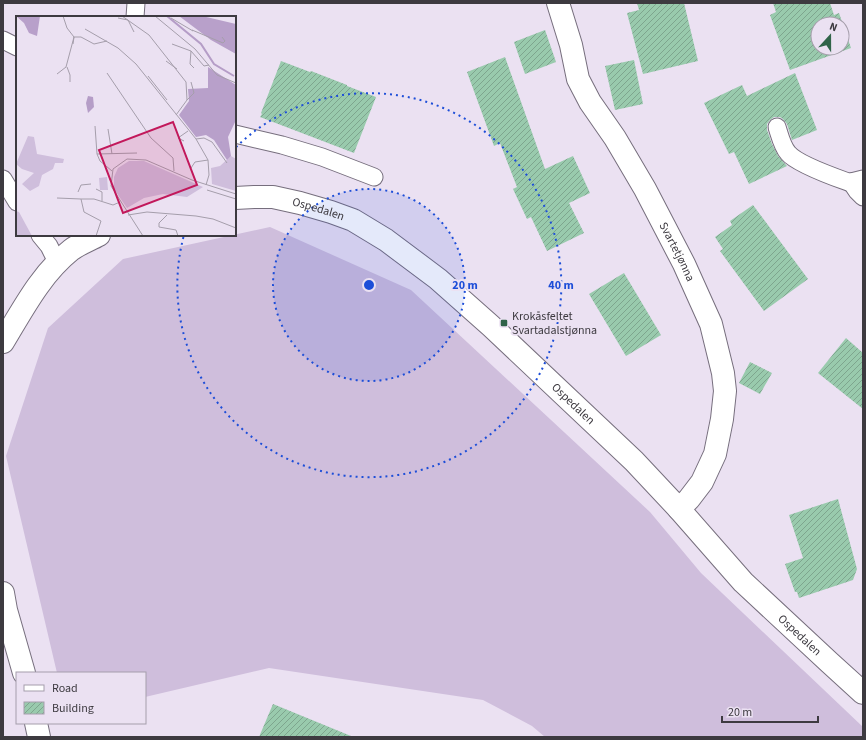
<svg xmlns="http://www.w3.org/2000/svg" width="866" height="740" font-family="'Source Sans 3',sans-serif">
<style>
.grass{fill:#cfbedc}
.building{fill:url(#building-hatch);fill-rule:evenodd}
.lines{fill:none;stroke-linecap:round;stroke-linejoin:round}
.lane-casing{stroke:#766e7d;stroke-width:19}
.street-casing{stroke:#766e7d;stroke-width:24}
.secondary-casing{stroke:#766e7d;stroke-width:24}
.lane{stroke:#fff;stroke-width:17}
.street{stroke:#fff;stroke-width:22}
.secondary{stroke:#fff;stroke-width:22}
.ring{fill:none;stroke:#1d4ed8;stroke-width:2;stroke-dasharray:2 4}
.poi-dot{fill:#306449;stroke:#ebe1f2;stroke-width:1.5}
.labels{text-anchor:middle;stroke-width:4;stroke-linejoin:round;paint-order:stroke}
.street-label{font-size:12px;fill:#3d3a40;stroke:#ebe1f2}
.poi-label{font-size:12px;fill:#3d3a40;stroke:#ebe1f2;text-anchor:start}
.inset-river{fill:none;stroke:#b59dc7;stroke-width:2}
.inset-road{fill:none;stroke:#a59eab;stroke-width:1}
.view{fill:#c2185b;fill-opacity:0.15;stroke:#c2185b;stroke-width:2}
.inset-edge{fill:none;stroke:#3d3a40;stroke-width:2}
.centre{fill:#1d4ed8;stroke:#ebe1f2;stroke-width:2}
.ring-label{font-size:12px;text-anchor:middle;font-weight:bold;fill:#1d4ed8;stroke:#ebe1f2;stroke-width:4;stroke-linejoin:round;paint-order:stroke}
</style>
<defs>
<pattern id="building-hatch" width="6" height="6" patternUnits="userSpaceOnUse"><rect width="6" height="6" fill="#99caad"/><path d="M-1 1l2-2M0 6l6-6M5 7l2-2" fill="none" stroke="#7ea58e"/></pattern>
</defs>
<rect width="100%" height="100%" fill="#ebe1f2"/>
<!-- grass -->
<path class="grass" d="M270 227 411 290 650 512 701 573 863 727V737H545L532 726 483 700 269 668 145 697V673H57L6 456 48 328 123 259Z"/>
<!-- building -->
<g class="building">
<path d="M637 3H684L698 61 643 74 627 13 639 10Z"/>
<path d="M773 3H830L834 15 839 13 851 48 790 70 770 15 776 12ZM818 24H842V48H818Z"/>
<path d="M545 30 556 62 525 74 514 42Z"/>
<path d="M505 57 545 169 573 156 590 193 569 203 584 233 547 251 531 217 527 219 513 189 517 187 500 143 494 146 467 72Z"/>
<path d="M634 60 643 104 615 110 605 66Z"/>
<path d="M281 61 310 72 311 71 347 85V86L376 97 354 153 260 117 262 114 261 113Z"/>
<path d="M795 73 817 130 792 140 787 124 783 119 780 117H774L770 120 767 124V130L772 144 778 156 787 166 749 184 734 152 729 154 704 103 742 85 747 96Z"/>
<path d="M753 205 808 279 764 311 720 251 723 249 715 237 732 225 730 221Z"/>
<path d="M624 273 661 335 626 356 589 294Z"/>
<path d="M846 338 863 353V409L818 373Z"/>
<path d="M750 362 772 373 760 394 739 383Z"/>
<path d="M838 499 857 569 853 580 799 598 797 592H795L785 564 803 558 789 515Z"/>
<path d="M273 704 351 736V737H259Z"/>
</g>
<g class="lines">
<defs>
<g id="lane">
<path d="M135 17 136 3"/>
<path d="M3 40 17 47"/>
<path d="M777 127C780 136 782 146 788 153 797 164 834 177 848 182H851"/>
<path d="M235 134 282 145 322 157 374 177"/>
<path d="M3 179 17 202"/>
<path d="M863 179 851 182 857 191 863 197"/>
<path d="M40 235 49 246 57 262"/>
</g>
<g id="street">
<path id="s1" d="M558 3 571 45 578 79 590 102 615 138 645 189 684 264 711 324 723 373 725 391 722 419 715 454 702 482 689 499 679 509"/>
</g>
<g id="secondary">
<path id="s2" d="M235 198 254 197H273L300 203 331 212 353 220 386 240 438 279 491 326 634 461 679 509 743 582 830 663 863 693"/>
<path d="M3 342C23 309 41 274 71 250 79 244 90 240 99 235"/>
<path d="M3 593 6 610 24 673"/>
<path d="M36 723 39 737"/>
</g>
</defs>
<!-- lane casing -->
<use href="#lane" class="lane-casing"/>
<!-- street casing -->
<use href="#street" class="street-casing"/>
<!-- secondary casing -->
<use href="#secondary" class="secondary-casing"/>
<!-- lane -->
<use href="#lane" class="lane"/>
<!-- street -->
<use href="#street" class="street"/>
<!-- secondary -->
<use href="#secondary" class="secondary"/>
</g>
<!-- distance rings -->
<circle cx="369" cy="285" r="96" fill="#1d4ed8" fill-opacity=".12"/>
<g class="ring">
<circle cx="369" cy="285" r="96"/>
<path d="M236 147A192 192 0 1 1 184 235"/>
</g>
<!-- markers -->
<rect class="poi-dot" x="500" y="319" width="8" height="8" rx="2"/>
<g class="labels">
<!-- street labels -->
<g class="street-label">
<text dy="4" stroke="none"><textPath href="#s2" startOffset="85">Ospedalen</textPath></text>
<text dy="4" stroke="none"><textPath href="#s1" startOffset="278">Svartetjønna</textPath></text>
<text dy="4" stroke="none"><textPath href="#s2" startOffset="409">Ospedalen</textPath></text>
<text dy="4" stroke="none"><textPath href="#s2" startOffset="733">Ospedalen</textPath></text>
</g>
<!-- poi labels -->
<g class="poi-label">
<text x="512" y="320">Krokåsfeltet<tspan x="512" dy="14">Svartadalstjønna</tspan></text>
</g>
</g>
<!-- overview -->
<g transform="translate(16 16)">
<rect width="220" height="220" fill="#ebe1f2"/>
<path d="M215 140 220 143V175L196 168 195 152 204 150ZM113 145H128L187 171 171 181 147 178 128 182 111 192 98 173V161L102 152Z" fill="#cfbedc"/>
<path d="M0 0H24L21 20 13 17 8 7ZM163 0H186L220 8V38L195 24ZM192 51 220 69V104L212 121 215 140 211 144 198 124 190 119 180 121 163 99 173 85 172 73 192 72Z" fill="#b8a0ca"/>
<path d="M12 120 18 121 21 138 48 143 47 147H39L37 153 26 159 23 170 14 175 6 168 18 157 6 153 0 148ZM0 195 3 196 16 220H0Z" fill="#cfbedc"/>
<path d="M91 161 92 174H84L83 162Z" fill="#cfbedc"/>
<path d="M72 80 77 81 78 91 72 97 70 87Z" fill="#b59dc7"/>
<path class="inset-river" d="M151 0 185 28 198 48 218 60"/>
<path class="inset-road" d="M47 0 51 12 58 21 57 28M106 0 133 19 170 66 171 84 160 99M139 0 179 33 201 59 220 67M102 2 112 4 118 16M155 2 177 15M69 13 102 32 120 48 180 123 192 144 193 159 190 169M176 14 207 27 209 25 206 21M156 28 175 35 188 50 193 49M175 35 174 48 178 52M150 45 161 53M51 51 54 59V66M91 57 135 122 157 142 158 155M41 58 50 51 58 21H65L78 28 91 25M132 60 151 84M171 84 178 77 175 66M79 110 81 138M92 113 96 138M180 123 188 122 196 126 211 147M168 125 162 122 172 115M175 152 179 146 192 144M96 155 84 145 81 138 121 137M80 173 86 176V185M191 174 220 183M62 176 65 169 75 168M41 182 65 183M112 199 131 196 180 200 197 203 220 212M151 199 143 207V211L160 214 162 220M80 220 85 205 68 196 65 183H78L97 189 104 186M127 220 95 170 97 153 111 143 130 144 176 164 220 178"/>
<path class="view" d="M157 106 181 169 107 197 83 134Z"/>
<rect width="220" height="220" class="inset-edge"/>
</g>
<circle cx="369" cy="285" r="6" class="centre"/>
<g class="ring-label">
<text x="465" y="289">20 m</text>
<text x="561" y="289">40 m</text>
</g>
<!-- border -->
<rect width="866" height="740" fill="none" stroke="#3d3a40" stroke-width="8"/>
<!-- legend -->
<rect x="16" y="672" width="130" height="52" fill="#ebe1f2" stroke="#a59eab"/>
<rect x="24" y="685" width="20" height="6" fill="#ffffff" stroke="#a59eab"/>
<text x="52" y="692" font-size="12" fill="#3d3a40">Road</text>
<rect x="24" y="702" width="20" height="12" fill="url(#building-hatch)" stroke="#a59eab"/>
<text x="52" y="712" font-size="12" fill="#3d3a40">Building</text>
<!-- north arrow -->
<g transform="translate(830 36) rotate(21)"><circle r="19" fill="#ebe1f2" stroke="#a59eab"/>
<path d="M0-3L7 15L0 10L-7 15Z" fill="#306449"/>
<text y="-6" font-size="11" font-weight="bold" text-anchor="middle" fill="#3d3a40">N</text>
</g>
<!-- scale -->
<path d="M722 716v6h96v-6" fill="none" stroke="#3d3a40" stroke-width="2"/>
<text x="728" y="716" font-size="12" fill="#3d3a40" stroke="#ebe1f2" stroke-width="3" paint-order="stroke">20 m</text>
</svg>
